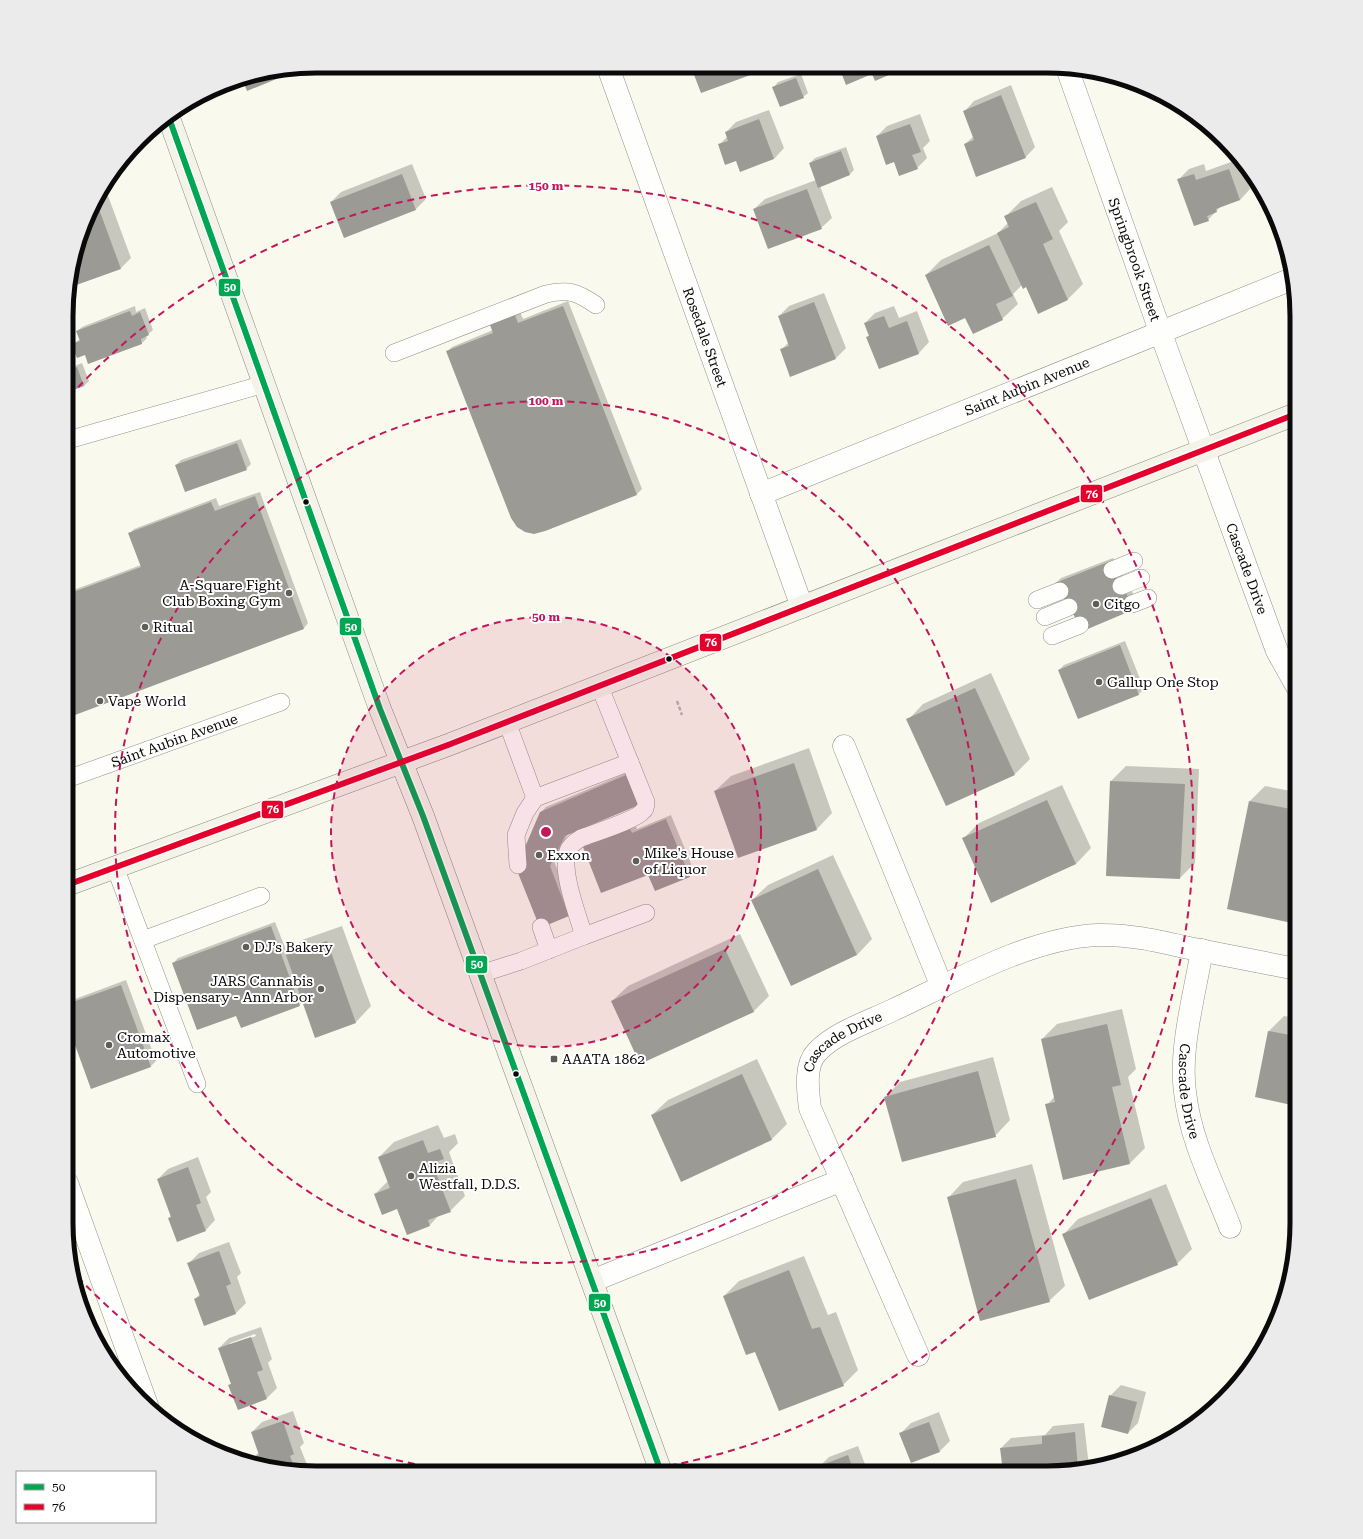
<svg xmlns="http://www.w3.org/2000/svg" width="1363" height="1539" font-family="'Roboto Serif',serif">
<style>
.shadow{fill:#0003;fill-rule:evenodd}
.building{fill:#9c9a94}
.lines{fill:none;stroke-linecap:round;stroke-linejoin:round}
.service-casing{stroke:#92928c;stroke-width:18}
.minor-casing{stroke:#92928c;stroke-width:23}
.secondary-casing{stroke:#888883;stroke-width:23}
.path{stroke:#b7b7b5;stroke-width:2.5;stroke-dasharray:4 2;stroke-linecap:butt}
.service{stroke:#fefefc;stroke-width:17}
.minor{stroke:#fefefc;stroke-width:22}
.secondary{stroke:#f3f4e7;stroke-width:22}
.bus-1-casing{stroke:#fff;stroke-width:9}
.bus-2-casing{stroke:#fff;stroke-width:9}
.bus-1{stroke:#00a651;stroke-width:6}
.bus-2{stroke:#e4002b;stroke-width:6}
.ring{fill:none;stroke:#c2185b;stroke-width:2;stroke-dasharray:7 5}
.bus-dot{fill:#0a0a0a;stroke:#fff;stroke-width:1.5}
.poi-dot{fill:#5e5e59;stroke:#fff;stroke-width:1.5}
.labels{text-anchor:middle;stroke-width:4;stroke-linejoin:round;paint-order:stroke}
.street-label{font-size:14px;fill:#0a0a0a;stroke:#fff}
.poi-label{font-size:14px;fill:#0a0a0a;stroke:#fff;text-anchor:start}
.rim{fill:none;stroke:#0a0a0a;stroke-width:5}
.centre{fill:#c2185b;stroke:#fff;stroke-width:2}
.ring-label{font-size:12px;text-anchor:middle;font-weight:bold;fill:#c2185b;stroke:#fff;stroke-width:4;stroke-linejoin:round;paint-order:stroke}
.line-badge{stroke:#fff;stroke-width:1.5}
.badge-label{font-size:11px;text-anchor:middle;font-weight:bold;fill:#fff}
</style>
<rect width="100%" height="100%" fill="#f9f9ed"/>
<!-- shadow -->
<g class="shadow">
<path d="M700 67H760L755 72H694Z"/>
<path d="M840 67 900 68 897 71 873 72Z"/>
<path d="M801 74 808 93 803 97 774 87 778 82Z"/>
<path d="M1011 85 1035 147 1025 158 965 144 974 136 964 112 974 101Z"/>
<path d="M769 110 784 148 774 159 736 160 719 145 728 136 726 132 736 122Z"/>
<path d="M920 114 930 141 923 148 927 158 917 168 894 161 877 136 887 126Z"/>
<path d="M846 147 854 170 849 175 820 186 832 218 821 228 754 209 765 199 816 180 810 163 815 158Z"/>
<path d="M1239 159 1250 189 1240 200 1221 206 1208 220 1179 179 1189 169 1204 164 1206 171Z"/>
<path d="M412 164 426 199 416 209 344 237 331 202 341 192Z"/>
<path d="M104 185 131 258 121 268 68 287 99 191Z"/>
<path d="M1052 187 1068 222 1059 231 1083 284 1068 299 1039 312 1027 286 1022 285 1013 294 1018 304 1002 319 966 317 926 275 941 260 998 233 1008 223 1005 217 1021 201Z"/>
<path d="M824 293 846 348 835 359 781 350 789 342 779 316 789 306Z"/>
<path d="M514 298 523 319 568 301 642 489 637 494 545 531 447 352 452 347 493 330Z"/>
<path d="M135 306 136 312 145 308 153 330 146 336 147 338 142 343 86 354 72 345 80 339 77 331 82 327Z"/>
<path d="M894 306 899 318 917 311 929 342 919 353 879 368 867 337 870 335 865 323 875 313Z"/>
<path d="M82 363 89 381 84 386 68 391V369Z"/>
<path d="M241 439 251 464 246 469 176 465 181 460Z"/>
<path d="M260 492 308 623 304 628 67 717 68 592 141 565 129 534 134 529 216 498 219 506Z"/>
<path d="M1113 558 1139 604 1056 583 1061 578Z"/>
<path d="M1125 641 1144 689 1139 694 1078 718 1059 670 1064 665Z"/>
<path d="M991 673 1030 759 1015 774 908 720 923 704Z"/>
<path d="M809 748 832 813 817 829 738 857 715 791 731 776Z"/>
<path d="M1126 766 1199 769 1195 863 1180 878 1111 781Z"/>
<path d="M631 771 568 834 554 861 573 910 540 926 541 812 546 807Z"/>
<path d="M1062 785 1091 848 1076 864 992 901 963 839 979 823Z"/>
<path d="M1265 786 1296 792V923L1228 908 1250 801Z"/>
<path d="M671 815 694 871 689 876 649 873 584 847 589 842 635 824 637 829Z"/>
<path d="M833 855 872 939 857 955 752 900 768 885Z"/>
<path d="M275 922 288 955 302 940 342 926 371 1006 356 1022 316 1036 303 1001 299 1005 237 1015 173 963 178 958Z"/>
<path d="M740 934 769 996 753 1012 612 1001 628 986Z"/>
<path d="M126 980 156 1061 151 1066 91 1088 67 1020V1002Z"/>
<path d="M1122 1009 1136 1069 1128 1077 1145 1148 1130 1163 1047 1105 1055 1096 1042 1039 1057 1024Z"/>
<path d="M1284 1016 1296 1018V1105L1256 1096 1269 1031Z"/>
<path d="M993 1057 1010 1120 995 1136 885 1097 900 1082Z"/>
<path d="M757 1059 787 1124 772 1139 682 1180 652 1115 668 1100Z"/>
<path d="M438 1125 444 1138 455 1134 458 1143 449 1152 465 1196 450 1211 439 1215 430 1225 375 1194 388 1181 379 1157 394 1142Z"/>
<path d="M198 1157 211 1192 206 1197 215 1220 205 1231 169 1218 171 1216 158 1179 168 1169Z"/>
<path d="M1032 1164 1065 1286 1049 1301 948 1198 963 1182Z"/>
<path d="M1166 1184 1192 1249 1177 1264 1063 1235 1078 1219Z"/>
<path d="M229 1242 241 1273 237 1277 246 1303 236 1313 205 1324 195 1299 200 1294 189 1263 199 1253Z"/>
<path d="M804 1256 828 1315 836 1312 858 1370 843 1385 756 1350 724 1296 739 1281Z"/>
<path d="M261 1327 272 1359 268 1363 277 1388 267 1398 230 1385 232 1383 219 1348 229 1338ZM255 1334 256 1336 230 1345V1343Z"/>
<path d="M1121 1385 1146 1392 1138 1423 1128 1433 1110 1396Z"/>
<path d="M293 1411 304 1443 300 1447 310 1472 257 1465 254 1457 259 1452 252 1432 262 1422Z"/>
<path d="M939 1412 950 1441 940 1451 901 1433 911 1423Z"/>
<path d="M1084 1423 1089 1467 1063 1472H1004L1001 1448 1011 1438 1045 1435 1053 1426Z"/>
<path d="M858 1446 868 1472H820L818 1468 829 1457Z"/>
<path d="M997 1464 1000 1472H977Z"/>
</g>
<!-- building -->
<g class="building">
<path d="M701 67H754L756 73 701 93 693 72 702 69Z"/>
<path d="M839 67 896 68 898 71 875 81 872 74 846 85Z"/>
<path d="M303 68 247 91 242 78 256 76Z"/>
<path d="M796 78 804 98 780 107 772 87Z"/>
<path d="M1001 95 1026 158 976 177 964 144 974 140 963 111Z"/>
<path d="M759 119 774 159 740 172 736 161 725 165 718 144 728 141 725 132Z"/>
<path d="M910 124 921 152 912 155 918 169 899 176 894 162 886 165 876 136Z"/>
<path d="M841 151 850 175 818 188 809 163Z"/>
<path d="M1229 169 1240 200 1216 209 1217 212 1207 216 1209 221 1194 226 1177 179 1194 174 1196 180Z"/>
<path d="M402 174 416 210 344 238 330 202Z"/>
<path d="M807 189 822 229 768 249 753 209Z"/>
<path d="M96 201 121 269 68 288V283Z"/>
<path d="M1036 202 1053 239 1043 244 1068 300 1038 314 1026 287 1023 289 997 233 1009 227 1004 216Z"/>
<path d="M989 245 1013 296 996 304 1003 320 973 334 965 318 948 326 925 275Z"/>
<path d="M510 302 518 323 563 306 637 495 545 531 534 534 525 532 517 527 511 518 446 351 493 333 485 311Z"/>
<path d="M814 302 836 359 790 377 780 349 789 346 778 316Z"/>
<path d="M130 311 132 316 140 312 149 335 141 339 142 344 88 364 85 355 77 358 71 344 80 341 76 331Z"/>
<path d="M884 316 889 328 907 321 919 354 879 369 866 337 869 336 864 323Z"/>
<path d="M77 367 84 386 68 392V371Z"/>
<path d="M237 443 247 470 185 492 175 465Z"/>
<path d="M255 496 304 629 67 718 68 594 141 567 128 533 211 502 215 511Z"/>
<path d="M1108 562 1135 609 1083 631 1055 583Z"/>
<path d="M1120 645 1139 695 1078 719 1058 670Z"/>
<path d="M975 688 1015 775 946 806 906 719Z"/>
<path d="M794 763 817 830 738 858 714 791Z"/>
<path d="M626 775 639 805 565 836 550 866 569 916 540 928 516 868 540 812Z"/>
<path d="M1110 781 1185 784 1180 879 1106 876Z"/>
<path d="M1047 800 1076 864 991 903 962 838Z"/>
<path d="M1249 801 1296 810V924L1227 909Z"/>
<path d="M666 819 690 877 655 891 648 875 601 893 583 847 630 829 632 833Z"/>
<path d="M818 869 857 955 791 986 751 900Z"/>
<path d="M271 926 300 1006 241 1028 236 1016 197 1030 172 963Z"/>
<path d="M327 941 356 1023 315 1038 286 955Z"/>
<path d="M725 949 754 1012 640 1064 611 1001Z"/>
<path d="M121 985 151 1067 91 1089 67 1023V1004Z"/>
<path d="M1107 1024 1121 1085 1112 1087 1130 1164 1063 1180 1045 1104 1055 1102 1041 1039Z"/>
<path d="M1268 1031 1296 1036V1106L1255 1097Z"/>
<path d="M978 1071 996 1137 902 1162 884 1097Z"/>
<path d="M742 1074 772 1140 681 1182 651 1115Z"/>
<path d="M423 1140 428 1153 440 1149 444 1159 432 1163 451 1212 428 1220 430 1226 407 1235 397 1209 382 1215 374 1194 390 1188 378 1157Z"/>
<path d="M188 1167 201 1203 196 1205 206 1231 177 1242 168 1218 171 1217 157 1179Z"/>
<path d="M1016 1179 1050 1302 980 1321 947 1197Z"/>
<path d="M1151 1198 1178 1265 1089 1300 1062 1234Z"/>
<path d="M219 1251 231 1284 226 1286 236 1314 204 1326 194 1299 200 1296 187 1263Z"/>
<path d="M789 1270 812 1329 820 1327 844 1386 779 1411 755 1352 746 1355 723 1296Z"/>
<path d="M251 1337 263 1370 257 1372 267 1399 238 1410 228 1385 231 1384 218 1348Z"/>
<path d="M1109 1395 1137 1402 1128 1434 1101 1427Z"/>
<path d="M283 1421 294 1454 290 1456 296 1472 256 1465 253 1457 259 1455 251 1432Z"/>
<path d="M929 1422 940 1452 911 1463 899 1433Z"/>
<path d="M1075 1432 1078 1469 1063 1472H1003L1000 1448 1042 1444V1436Z"/>
<path d="M848 1455 854 1472H819L817 1467Z"/>
</g>
<g class="lines">
<defs>
<g id="service">
<path d="M394 353 546 294C569 289 577 292 596 305"/>
<path d="M68 440 264 384"/>
<path d="M1112 570 1134 561"/>
<path d="M1121 586 1141 578"/>
<path d="M1037 600 1060 591"/>
<path d="M1132 604 1148 598"/>
<path d="M1045 617 1069 607"/>
<path d="M1052 636 1080 625"/>
<path d="M507 722 535 798 630 762"/>
<path id="s1" d="M67 779 281 702"/>
<path d="M518 865 516 835 525 813 535 798"/>
<path d="M115 867 197 1084"/>
<path d="M541 927 549 950"/>
<path d="M584 936 646 913"/>
<path d="M143 940 261 896"/>
<path d="M480 974 521 961 584 936C578 916 560 870 568 851 570 845 576 841 581 838 594 833 636 820 643 811 646 809 646 805 646 802L599 685"/>
</g>
<g id="minor">
<path id="s2" d="M608 67 802 607"/>
<path id="s3" d="M1067 68 1160 331 1277 651 1296 685"/>
<path id="s4" d="M761 494 1292 279"/>
<path d="M844 746 942 987"/>
<path id="s5" d="M1202 950C1195 993 1179 1049 1185 1092 1190 1139 1213 1183 1230 1227"/>
<path d="M67 1183 148 1408"/>
<path d="M592 1281 842 1180"/>
<path id="s6" d="M918 1355 810 1108C808 1092 804 1065 817 1052 836 1032 868 1022 893 1010 953 982 1030 938 1097 935 1129 934 1158 941 1189 948 1225 955 1261 962 1296 969"/>
</g>
<g id="secondary">
<path d="M169 118 380 709 423 816 661 1472"/>
<path d="M67 885 448 745 1296 414"/>
</g>
</defs>
<!-- service casing -->
<use href="#service" class="service-casing"/>
<!-- minor casing -->
<use href="#minor" class="minor-casing"/>
<!-- secondary casing -->
<use href="#secondary" class="secondary-casing"/>
<!-- path -->
<path class="path" d="M677 701 682 715"/>
<!-- service -->
<use href="#service" class="service"/>
<!-- minor -->
<use href="#minor" class="minor"/>
<!-- secondary -->
<use href="#secondary" class="secondary"/>
<defs>
<path id="bus-1" d="M169 118 380 709 423 816 661 1472"/>
<path id="bus-2" d="M67 885 448 745 1296 414"/>
</defs>
<!-- bus-1 casing -->
<use href="#bus-1" class="bus-1-casing"/>
<!-- bus-2 casing -->
<use href="#bus-2" class="bus-2-casing"/>
<!-- bus-1 -->
<use href="#bus-1" class="bus-1"/>
<!-- bus-2 -->
<use href="#bus-2" class="bus-2"/>
</g>
<!-- distance rings -->
<circle cx="546" cy="832" r="215" fill="#c2185b" fill-opacity=".12"/>
<g class="ring">
<circle cx="546" cy="832" r="215"/>
<circle cx="546" cy="832" r="431"/>
<path d="M462 1472A646 646 0 0 1 74 1273M70 396A646 646 0 1 1 630 1472"/>
</g>
<!-- markers -->
<g class="bus-dot">
<circle cx="306" cy="502" r="3.5"/>
<circle cx="669" cy="659" r="3.5"/>
<circle cx="516" cy="1074" r="3.5"/>
</g>
<g class="poi-dot">
<circle cx="289" cy="593" r="4"/>
<circle cx="1096" cy="604" r="4"/>
<circle cx="145" cy="627" r="4"/>
<circle cx="1099" cy="682" r="4"/>
<circle cx="100" cy="701" r="4"/>
<circle cx="539" cy="855" r="4"/>
<circle cx="636" cy="861" r="4"/>
<circle cx="246" cy="947" r="4"/>
<circle cx="321" cy="989" r="4"/>
<circle cx="109" cy="1045" r="4"/>
<rect x="550" y="1055" width="8" height="8" rx="2"/>
<circle cx="411" cy="1176" r="4"/>
</g>
<g class="labels">
<!-- street labels -->
<g class="street-label">
<text dy="5" stroke="none"><textPath href="#s3" startOffset="203">Springbrook Street</textPath></text>
<text dy="5" stroke="none"><textPath href="#s2" startOffset="287">Rosedale Street</textPath></text>
<text dy="5" stroke="none"><textPath href="#s4" startOffset="287">Saint Aubin Avenue</textPath></text>
<text dy="5" stroke="none"><textPath href="#s3" startOffset="532">Cascade Drive</textPath></text>
<text dy="5" stroke="none"><textPath href="#s1" startOffset="114">Saint Aubin Avenue</textPath></text>
<text dy="5" stroke="none"><textPath href="#s6" startOffset="354">Cascade Drive</textPath></text>
<text dy="5" stroke="none"><textPath href="#s5" startOffset="143">Cascade Drive</textPath></text>
</g>
<!-- poi labels -->
<g class="poi-label">
<text x="281" y="590" text-anchor="end">A-Square Fight<tspan x="281" dy="16">Club Boxing Gym</tspan></text>
<text x="1104" y="609">Citgo</text>
<text x="153" y="632">Ritual</text>
<text x="1107" y="687">Gallup One Stop</text>
<text x="108" y="706">Vape World</text>
<text x="644" y="858">Mike's House<tspan x="644" dy="16">of Liquor</tspan></text>
<text x="547" y="860">Exxon</text>
<text x="254" y="952">DJ’s Bakery</text>
<text x="313" y="986" text-anchor="end">JARS Cannabis<tspan x="313" dy="16">Dispensary - Ann Arbor</tspan></text>
<text x="117" y="1042">Cromax<tspan x="117" dy="16">Automotive</tspan></text>
<text x="562" y="1064">AAATA 1862</text>
<text x="419" y="1173">Alizia<tspan x="419" dy="16">Westfall, D.D.S.</tspan></text>
</g>
</g>
<!-- crop -->
<path d="M0 0H1363V1539H0ZM316 73H1047A243 243 0 0 1 1290 316V1223A243 243 0 0 1 1047 1466H316A243 243 0 0 1 73 1223V316A243 243 0 0 1 316 73Z" fill="#ebebeb" fill-rule="evenodd"/>
<path class="rim" d="M316 73H1047A243 243 0 0 1 1290 316V1223A243 243 0 0 1 1047 1466H316A243 243 0 0 1 73 1223V316A243 243 0 0 1 316 73Z"/>
<circle cx="546" cy="832" r="6" class="centre"/>
<g class="ring-label">
<text x="546" y="190">150 m</text>
<text x="546" y="405">100 m</text>
<text x="546" y="621">50 m</text>
</g>
<g class="line-badge">
<rect x="218" y="278" width="23" height="19" rx="4" fill="#00a651"/>
<rect x="1080" y="484" width="23" height="19" rx="4" fill="#e4002b"/>
<rect x="339" y="617" width="23" height="19" rx="4" fill="#00a651"/>
<rect x="699" y="633" width="23" height="19" rx="4" fill="#e4002b"/>
<rect x="261" y="800" width="23" height="19" rx="4" fill="#e4002b"/>
<rect x="465" y="955" width="23" height="19" rx="4" fill="#00a651"/>
<rect x="588" y="1293" width="23" height="19" rx="4" fill="#00a651"/>
</g>
<g class="badge-label">
<text x="230" y="291">50</text>
<text x="1092" y="498">76</text>
<text x="351" y="631">50</text>
<text x="711" y="646">76</text>
<text x="273" y="813">76</text>
<text x="477" y="968">50</text>
<text x="600" y="1307">50</text>
</g>
<!-- legend -->
<rect x="16" y="1471" width="140" height="52" fill="#ffffff" stroke="#9d9d9d"/>
<rect x="24" y="1484" width="20" height="6" fill="#00a651" stroke="#9d9d9d"/>
<text x="52" y="1491" font-size="12" fill="#0a0a0a">50</text>
<rect x="24" y="1504" width="20" height="6" fill="#e4002b" stroke="#9d9d9d"/>
<text x="52" y="1511" font-size="12" fill="#0a0a0a">76</text>
</svg>
